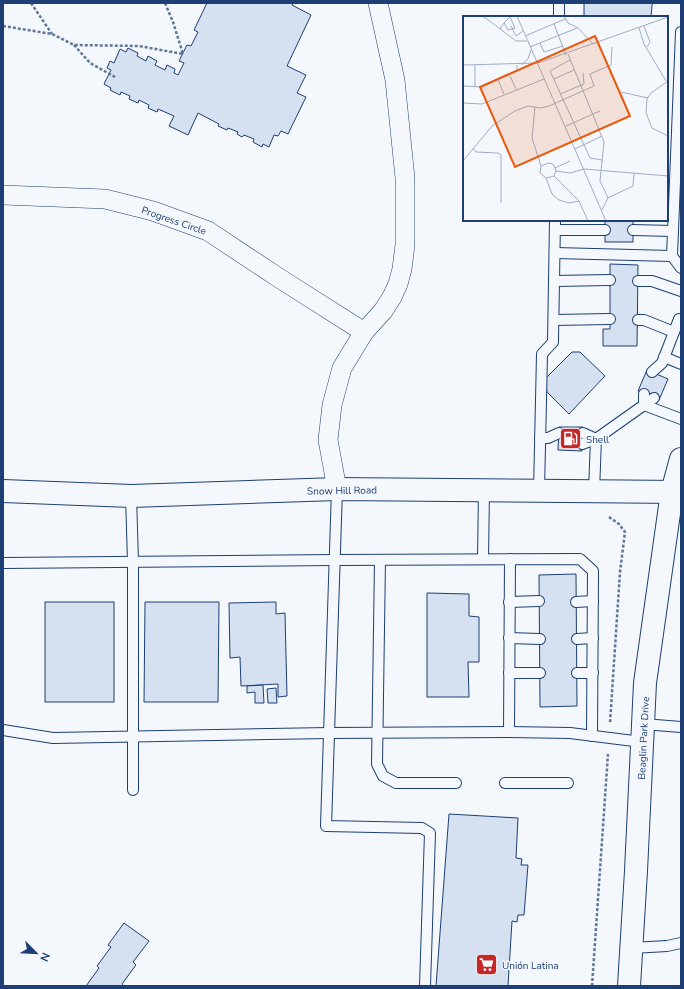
<svg xmlns="http://www.w3.org/2000/svg" width="684" height="989" font-family="'Nunito Sans',sans-serif">
<style>
.building{fill:#d5e0f0;stroke:#1d3f73}
.lines{fill:none;stroke-linecap:round;stroke-linejoin:round}
.lane-casing{stroke:#1d3f73;stroke-width:12}
.street-casing{stroke:#1d3f73;stroke-width:20}
.secondary-casing{stroke:#1d3f73;stroke-width:24}
.primary-casing{stroke:#1d3f73;stroke-width:24}
.path{stroke:#5e769c;stroke-width:2.5;stroke-dasharray:3 2;stroke-linecap:butt}
.lane{stroke:#f4f7fb;stroke-width:10}
.street{stroke:#f4f7fb;stroke-width:19}
.secondary{stroke:#f4f7fb;stroke-width:22}
.primary{stroke:#f4f7fb;stroke-width:22}
.labels{text-anchor:middle;stroke-width:3;stroke-linejoin:round;paint-order:stroke}
.street-label{font-size:10px;fill:#1d3f73;stroke:#f4f7fb}
.poi-label{font-size:10px;fill:#1d3f73;stroke:#f4f7fb;text-anchor:start}
.inset-road{fill:none;stroke:#9eadc5;stroke-width:1}
.view{fill:#e8590c;fill-opacity:0.15;stroke:#e8590c;stroke-width:2}
.inset-edge{fill:none;stroke:#1d3f73;stroke-width:2}
</style>
<rect width="100%" height="100%" fill="#f4f7fb"/>
<!-- building -->
<g class="building">
<path d="M207 3H293L292 5 311 15 287 66 306 75 297 93 306 97 288 134 281 131 278 136 274 135 269 147 263 144 262 147 253 142 254 139 244 135 242 137 237 134 238 132 228 128 227 130 218 126 219 124 198 113 188 135 169 126 174 116 158 109 157 112 148 108 149 105 139 100 138 103 129 99 130 96 121 92 120 95 110 90 111 88 104 84 111 70 107 68 110 61 114 63 120 49 126 52 128 48 138 53 137 56 146 61 148 56 157 61 155 65 165 70 167 65 175 69 174 73 178 75 184 63 179 61 187 45 191 46 198 32 194 30Z"/>
<path d="M584 3H653L652 5 651 17H584Z"/>
<rect x="605" y="220" width="28" height="22"/>
<path d="M610 264 638 265 637 346H603V329H610Z"/>
<path d="M572 352H580L605 376 569 414 547 392 545 379Z"/>
<path d="M647 370 668 379 659 400 638 391Z"/>
<path d="M559 427H583L582 451 558 450Z"/>
<path d="M576 574 577 706 540 707 539 575Z"/>
<path d="M427 593 469 594V616L479 617V662H468L469 697H427Z"/>
<rect x="45" y="602" width="69" height="100"/>
<path d="M145 602H219L218 702H144Z"/>
<path d="M276 602V614L285 613 287 696 278 697V684L241 686 240 657 230 658 229 603Z"/>
<path d="M263 685 264 703H255V692L247 693V686Z"/>
<path d="M276 688 277 703H268L267 689Z"/>
<path d="M449 814 518 818 516 858 522 859 521 865H528L524 915H518L517 922 512 921 508 986H436Z"/>
<path d="M124 923 149 941 133 962 136 965 122 984 124 986H86L99 968 97 966 111 947 108 945Z"/>
</g>
<g class="lines">
<defs>
<g id="lane">
<path d="M559 17V3"/>
<path d="M681 32 672 256 681 268"/>
<path d="M555 230H605"/>
<path d="M633 230 673 231"/>
<path d="M555 253 672 256"/>
<path d="M554 281 610 280"/>
<path d="M638 281H652L681 291"/>
<path d="M554 320 610 319"/>
<path d="M638 320H644L674 332"/>
<path d="M664 357 681 364"/>
<path d="M652 372 662 363 679 319"/>
<path d="M644 405 681 419"/>
<path d="M644 405 654 398"/>
<path d="M583 433 596 439 644 405V394"/>
<path d="M540 438H548L559 433"/>
<path d="M582 444 596 439 594 491"/>
<path d="M337 489 326 826 422 828 430 833 425 986"/>
<path d="M539 491 542 354 553 342 555 220"/>
<path d="M131 496 133 562V790"/>
<path d="M483 559 484 490"/>
<path d="M380 560 377 764 383 776 396 783H456"/>
<path d="M3 563 335 560 580 559 593 571 592 736"/>
<path d="M509 602 539 601"/>
<path d="M576 602 593 601"/>
<path d="M509 638 540 639"/>
<path d="M577 639 593 638"/>
<path d="M509 673H540"/>
<path d="M577 673H593"/>
<path d="M643 724 681 727"/>
<path d="M3 730 53 738 329 733 509 732 570 733 642 742"/>
<path d="M509 732 510 559"/>
<path d="M505 783H568"/>
<path d="M632 948 667 946 681 943"/>
</g>
<g id="street">
<path d="M3 195 105 199 153 211 208 231 279 278 364 332"/>
<path d="M337 489 328 440 332 405 342 368 364 332 383 311 392 297 398 284 402 269 405 245V178L395 80 378 3"/>
</g>
<path id="secondary" d="M629 986 636 871 645 683 672 492 681 459"/>
<path id="primary" d="M3 491 131 496 337 489 681 492"/>
</defs>
<!-- lane casing -->
<use href="#lane" class="lane-casing"/>
<!-- street casing -->
<use href="#street" class="street-casing"/>
<!-- secondary casing -->
<use href="#secondary" class="secondary-casing"/>
<!-- primary casing -->
<use href="#primary" class="primary-casing"/>
<!-- path -->
<g class="path">
<path d="M31 3 52 34"/>
<path d="M3 26 52 34 74 45 139 46 183 54 173 22 165 3"/>
<path d="M74 45 90 63 115 77"/>
<path d="M609 517 619 524 625 532 620 572 610 723"/>
<path d="M592 986 608 754"/>
</g>
<!-- lane -->
<use href="#lane" class="lane"/>
<!-- street -->
<use href="#street" class="street"/>
<!-- secondary -->
<use href="#secondary" class="secondary"/>
<!-- primary -->
<use href="#primary" class="primary"/>
</g>
<!-- icons -->
<defs>
<symbol id="fuel-square" viewBox="-11 -11 22 22"><rect x="-9" y="-9" width="18" height="18" rx="4" fill="#c62828" stroke="#f4f7fb"/><path d="M-5.5-6h7V0h2V4h1.3V-2.5L3-4.5l.8-.8L6-3V5H2.5V1h-1V6h-7ZM-4.2-4.7v3.2H.2V-4.7Z" fill="#fff"/></symbol>
<symbol id="supermarket-square" viewBox="-11 -11 22 22"><rect x="-9" y="-9" width="18" height="18" rx="4" fill="#c62828" stroke="#f4f7fb"/><path d="M-6-5.5h2.5l.6 2H6L4.5 2H-2.5L-4.4-4H-6ZM-1.5 3.2a1.3 1.3 0 1 0 .1 0ZM3 3.2a1.3 1.3 0 1 0 .1 0Z" fill="#fff"/></symbol>
</defs>
<g fill-rule="evenodd">
<use href="#fuel-square" x="558" y="426" width="25" height="25"/>
<use href="#supermarket-square" x="474" y="952" width="25" height="25"/>
</g>
<g class="labels">
<!-- street labels -->
<g class="street-label">
<text transform="translate(174 220) rotate(19)" y="4">Progress Circle</text>
<text transform="translate(342 490) rotate(-1)" y="4">Snow Hill Road</text>
<text transform="translate(643 738) rotate(-87)" y="4">Beaglin Park Drive</text>
</g>
<!-- poi labels -->
<g class="poi-label">
<text x="586" y="443">Shell</text>
<text x="502" y="969">Unión Latina</text>
</g>
</g>
<!-- overview -->
<g transform="translate(463 16)">
<rect width="205" height="205" fill="#f4f7fb"/>
<path class="inset-road" d="M20 0 53 25H64M54 0 143 205M101 0 105 7 115 12 130 28M91 8 103 39M48 10 53 20 60 15M181 10 187 26 184 31M176 12 181 28 203 65M37 13 41 7 47 1 52 12 45 14 41 7M62 20 102 3M77 27 81 36 100 30M67 31 114 12M105 38 141 126 137 165 145 182 170 170 171 157M107 44 87 55 127 142 139 144M0 49 75 47 205 1M12 49V70M58 49 65 43 68 34M47 60 53 73M91 63 111 54M35 64 41 78M205 65 188 77 184 83 183 97 189 112 205 120M0 70 19 71 54 55V49M158 76 185 82M97 78 121 68 120 57M0 87 19 88 81 63M72 91 69 122 78 150 77 157 83 162 91 160 93 154 90 148 85 147 78 150M103 110 137 95M10 132 13 136 35 137 38 139V187M112 133 139 120M0 145 29 110 52 95 65 90 77 92 86 90 131 70 127 58 148 49 149 31M92 152 107 145M93 155 107 157 121 153 205 160M91 160 116 185 125 205M83 162 89 178 96 184 106 187 116 185M139 194 145 182"/>
<path class="view" d="M132 20 167 100 52 151 17 71Z"/>
<rect width="205" height="205" class="inset-edge"/>
</g>
<!-- border -->
<rect width="684" height="989" fill="none" stroke="#1d3f73" stroke-width="8"/>
<!-- north arrow -->
<g transform="translate(36 953) rotate(114)" stroke="#f4f7fb" stroke-width="3" paint-order="stroke">
<path d="M0-3L7 15L0 10L-7 15Z" fill="#1d3f73"/>
<text y="-6" font-size="11" font-weight="bold" text-anchor="middle" fill="#1d3f73">N</text>
</g>
</svg>
